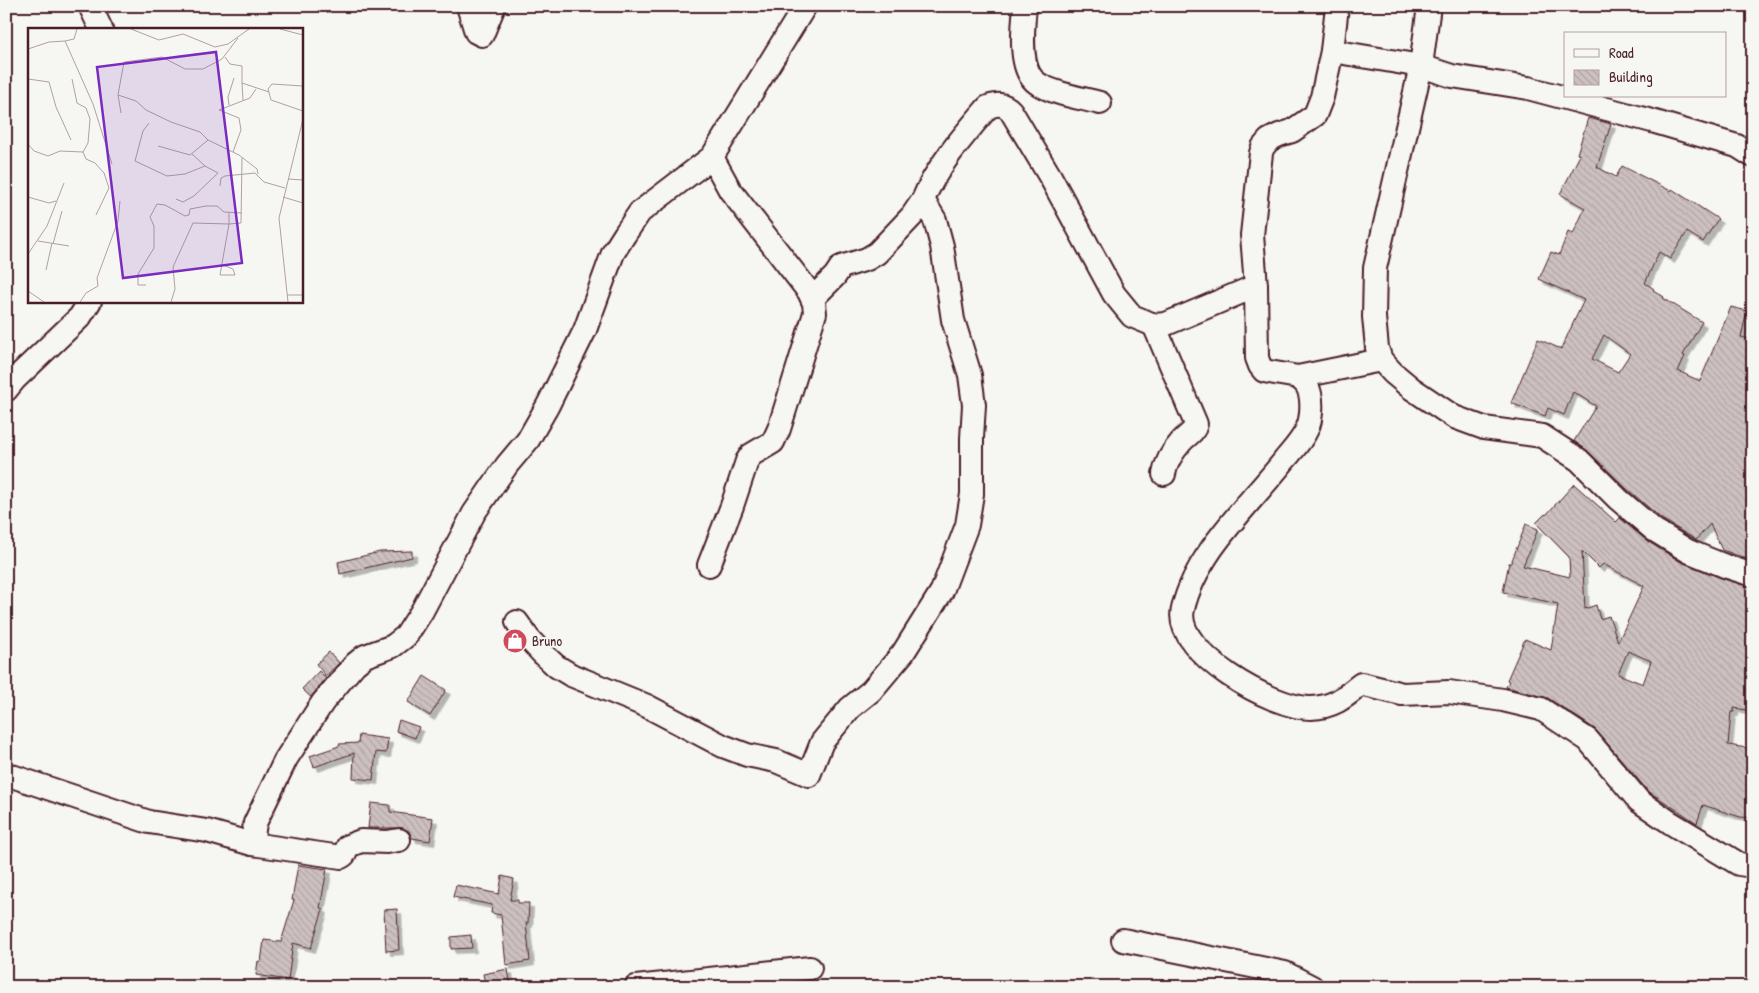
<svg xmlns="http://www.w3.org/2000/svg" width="1759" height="993" font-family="'Patrick Hand',sans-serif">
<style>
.building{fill:url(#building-back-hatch);stroke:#4a1f2b;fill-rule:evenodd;filter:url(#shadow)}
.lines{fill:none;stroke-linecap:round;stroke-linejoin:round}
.minor-casing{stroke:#4a1f2b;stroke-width:26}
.minor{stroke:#f6f6f2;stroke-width:22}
.labels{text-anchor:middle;stroke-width:4;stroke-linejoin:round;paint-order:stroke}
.poi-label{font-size:14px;fill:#4a1f2b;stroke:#f6f6f2;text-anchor:start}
.inset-road{fill:none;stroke:#b1a0a2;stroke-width:1}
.view{fill:#7b2cbf;fill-opacity:0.15;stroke:#7b2cbf;stroke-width:2.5}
.inset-edge{fill:none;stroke:#4a1f2b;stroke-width:2.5}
</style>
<defs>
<pattern id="building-back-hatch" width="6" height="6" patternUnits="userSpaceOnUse" patternTransform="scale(1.25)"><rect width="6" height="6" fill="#ccc1c0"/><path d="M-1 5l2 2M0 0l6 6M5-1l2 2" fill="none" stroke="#b1a5a5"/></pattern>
<filter id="shadow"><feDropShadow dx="4.5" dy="4.5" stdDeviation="0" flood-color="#0004"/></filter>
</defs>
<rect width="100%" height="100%" fill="#f6f6f2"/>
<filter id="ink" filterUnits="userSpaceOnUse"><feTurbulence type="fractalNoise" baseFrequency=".02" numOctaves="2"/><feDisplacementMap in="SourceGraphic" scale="10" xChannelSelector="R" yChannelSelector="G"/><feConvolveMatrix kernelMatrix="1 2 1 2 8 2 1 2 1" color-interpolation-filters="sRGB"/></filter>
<g filter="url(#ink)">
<!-- building -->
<g class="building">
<path d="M1588 118 1611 124 1597 167 1616 177 1622 166 1671 191 1672 189 1718 219 1703 242 1687 232 1670 259 1659 252 1645 283 1654 289 1653 290 1664 297 1663 298 1702 322 1683 355 1685 356 1678 371 1700 381 1731 307 1747 311 1741 337 1753 340V561L1722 550 1710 524 1696 540 1662 519 1627 489 1588 451 1574 441 1596 406 1573 392 1564 415 1548 408 1545 416 1511 403 1538 339 1561 349 1584 300 1539 279 1551 252 1559 255 1568 232 1573 234 1585 208 1560 194 1580 155 1577 154ZM1604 335 1630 354 1618 372 1592 359Z"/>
<path d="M1574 484 1616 522 1620 518 1647 541 1681 562 1721 578 1753 588V711L1734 708V712H1731L1728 745 1753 749V818L1740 817 1703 805 1697 823 1648 791 1595 729 1548 698 1506 687 1509 681 1507 680 1525 639 1551 650 1558 604 1503 592 1509 563H1511L1526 524 1538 529 1523 566 1570 577 1569 557 1536 523 1545 514 1546 515ZM1582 551 1599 568 1603 564 1644 586 1618 642 1609 616 1600 619 1596 605 1585 609ZM1628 651 1651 661 1643 684 1618 674Z"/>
<path d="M412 551V557L340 574 338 562 380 552Z"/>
<path d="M329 652 339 663 326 676 316 664Z"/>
<path d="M319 671 326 678 311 697 302 689Z"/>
<path d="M424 676 446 690 430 716 408 702Z"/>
<path d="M399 720 419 727 415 738 396 731Z"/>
<path d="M359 735 388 739 386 753 376 752 373 780 353 778 354 753 314 767 310 756 339 746V744L358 743Z"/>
<path d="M371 803 390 805V812L433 818 430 841 412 838 409 831 403 828H368Z"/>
<path d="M298 865 327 869 320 908 323 909 311 948 293 943 288 980 256 975 258 961 261 962 264 940 281 942 294 900H292Z"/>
<path d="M502 876 514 879 510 900H518V903H529L528 923H526L530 961 506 965 501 915 491 913 492 905 453 897 456 885 499 894Z"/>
<path d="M397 909 399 950 386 951 384 910Z"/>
<path d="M471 935 472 948 451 949V937Z"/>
<path d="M508 969 511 987H486L483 974Z"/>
</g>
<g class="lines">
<defs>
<g id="minor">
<path d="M90 6 101 29"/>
<path d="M468 6 476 32 482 35 494 6"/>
<path d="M1025 6C1023 27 1018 70 1037 83 1053 94 1082 98 1100 103"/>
<path d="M1337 6 1332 51 1322 97 1315 115 1292 131 1279 135 1269 140 1263 147 1261 153 1252 235 1256 286 1257 358 1260 366 1264 371 1298 377 1381 360"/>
<path d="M1332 51 1421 66 1429 6"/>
<path d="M1753 156 1737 146 1652 121 1528 88 1452 76 1421 66 1375 268 1374 317 1377 348 1381 360 1393 373 1411 388 1454 417 1484 428 1542 436 1579 460 1618 499 1654 530 1688 551 1725 566 1753 575"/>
<path d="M813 298 835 276 841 267 867 259 877 253 912 216 923 200"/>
<path d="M1154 325 1196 424C1194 433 1187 435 1181 442 1173 451 1166 462 1164 474"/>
<path d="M1298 377C1302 380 1306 383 1308 388 1313 398 1312 419 1307 429 1302 441 1291 452 1283 462 1248 506 1196 553 1183 609 1172 652 1274 709 1311 708 1334 707 1345 697 1361 684L1402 694 1449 692 1503 700 1541 709 1588 740 1639 801 1671 823 1739 864 1753 866"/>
<path d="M6 390 15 379 80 317 90 301"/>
<path d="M709 565 732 506 747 461 751 455 773 442 779 429 815 313 814 303 809 292 730 190 712 157"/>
<path d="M517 622 529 639 542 653 556 666 571 675 647 706 723 746 747 755 776 761 809 775 822 742 850 708 871 691 903 653 942 591 967 525 972 494V438L974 405 970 375 953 320 942 246 935 220 923 200C936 167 965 134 988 107 997 104 1004 103 1011 111L1051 178 1114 294 1132 316 1154 325 1166 324 1256 286"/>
<path d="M6 774 149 822 207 831 252 844 341 857 344 855 348 846 361 841 387 842 399 840"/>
<path d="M252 844 255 823 286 759 323 702 355 664 365 656 393 646 406 636 422 611 474 513 507 465 528 440 548 405 585 330 613 253 625 234 640 212 712 157 805 6"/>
<path d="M1123 940 1285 973 1312 987"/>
<path d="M636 987 810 968"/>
</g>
</defs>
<!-- minor casing -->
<use href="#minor" class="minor-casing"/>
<!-- minor -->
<use href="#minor" class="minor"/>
</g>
</g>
<!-- icons -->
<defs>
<symbol id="shop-disc" viewBox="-11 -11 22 22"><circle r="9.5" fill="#d1495b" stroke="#f6f6f2"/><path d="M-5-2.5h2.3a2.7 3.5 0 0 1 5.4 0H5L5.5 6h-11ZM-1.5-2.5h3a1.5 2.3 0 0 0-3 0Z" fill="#fff"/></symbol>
</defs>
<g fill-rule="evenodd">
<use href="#shop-disc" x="501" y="627" width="28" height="28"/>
</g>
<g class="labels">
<!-- poi labels -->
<g class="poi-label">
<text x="532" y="646">Bruno</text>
</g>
</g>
<!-- overview -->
<g transform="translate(28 28)">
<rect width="275" height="275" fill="#f6f6f2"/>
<path class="inset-road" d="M103 1 131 12 155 6 187 19 200 16 221 1M252 1 275 7M37 13 46 11 49 1M0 21 21 14 37 13 65 76 84 136M197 29 202 36 214 38V55L241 64M0 51 21 54 28 79 43 112M44 51 49 75 58 80 62 91 60 115 55 124M214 55 215 72M275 58 244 56 240 61 243 72 275 83M90 67 108 73 118 82 143 94 172 104 180 112 211 127 229 141 230 146M201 77 200 69 206 50M93 85 90 67 96 34 134 29 157 41H175L194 31 210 10M121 95 115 103 107 133 139 148 157 146 177 138 190 145 166 168 155 174 148 171M0 116 6 123 20 128 32 123 55 124 58 131 67 135 76 145 81 160 68 187M130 118 162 127 180 112M205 124 213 102 211 90 191 82 222 70 228 61M164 126 177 138M260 151 275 152M192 158 193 150 197 148 227 145 236 154 257 160M0 169 21 175 28 173M255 169 275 175M201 185V196L213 195 214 130M10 213 41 218M25 216 34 183M0 226 19 198 36 155M18 242 24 215M118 257H110V246L126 220V198L122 189 129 176 137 177 157 188 161 187 162 181 178 178H189L196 184 214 185M0 263 16 274M259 267H275M52 274 58 265 70 258 69 250 90 193 92 173M143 274 147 261 145 239 165 195 201 196 192 247H207L205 241 195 237M260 274 251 190 275 91"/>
<path class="view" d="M188 24 214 235 95 250 69 39Z"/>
<rect width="275" height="275" class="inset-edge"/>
</g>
<!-- margin -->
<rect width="1759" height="993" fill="none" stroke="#f6f6f2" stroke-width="25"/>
<rect x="12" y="12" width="1734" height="968" fill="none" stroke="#4a1f2b" stroke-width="2" filter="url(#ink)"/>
<!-- legend -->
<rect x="1564" y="32" width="162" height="65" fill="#f6f6f2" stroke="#b1a0a2"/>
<rect x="1574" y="49" width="25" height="8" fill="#f6f6f2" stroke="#b1a0a2"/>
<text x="1609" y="58" font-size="15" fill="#4a1f2b">Road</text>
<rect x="1574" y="70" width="25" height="15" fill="url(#building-back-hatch)" stroke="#b1a0a2"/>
<text x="1609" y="82" font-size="15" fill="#4a1f2b">Building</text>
</svg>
